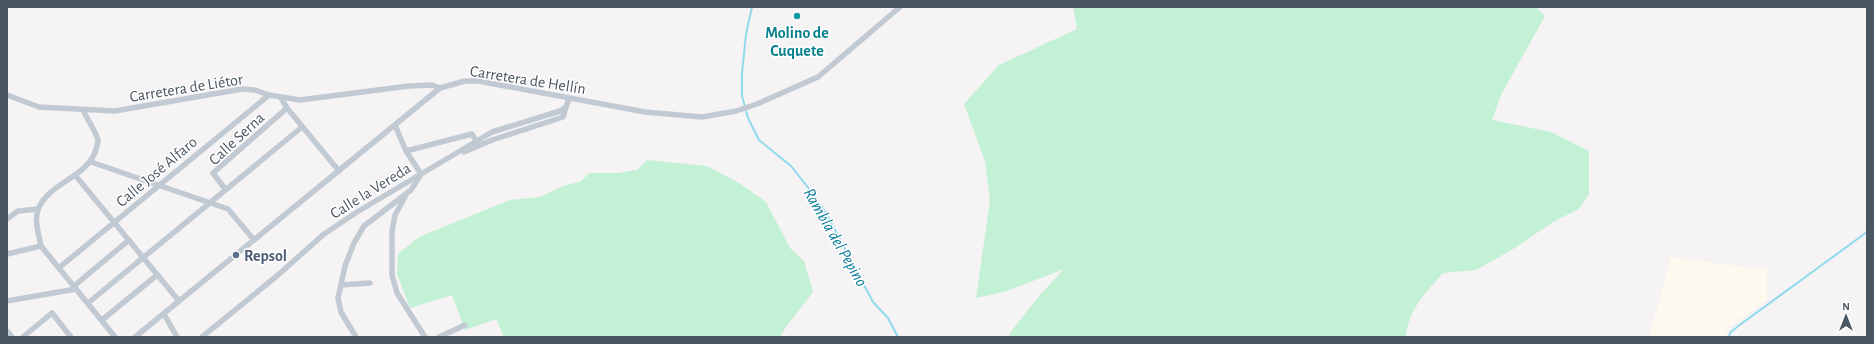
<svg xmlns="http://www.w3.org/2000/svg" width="1874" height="344" font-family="'Alegreya Sans',sans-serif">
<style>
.commercial{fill:#fdf9ef}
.green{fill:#c3f1d5}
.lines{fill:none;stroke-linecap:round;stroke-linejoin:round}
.stream{stroke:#90daee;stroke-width:2}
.street{stroke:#c1cad2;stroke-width:5.5}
.culture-dot{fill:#0f9aa8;stroke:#fff;stroke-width:1.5}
.service-dot{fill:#5c6f8a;stroke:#fff;stroke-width:1.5}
.labels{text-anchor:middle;stroke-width:3;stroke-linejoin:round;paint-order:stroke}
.culture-label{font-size:16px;font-weight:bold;fill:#0d838f;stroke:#fff}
.street-label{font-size:16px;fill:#4a5661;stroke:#fff}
.service-label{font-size:16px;font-weight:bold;fill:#4e5e75;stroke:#fff;text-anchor:start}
.water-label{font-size:17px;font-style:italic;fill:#0c7c9b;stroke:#fff}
</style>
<rect width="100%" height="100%" fill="#f5f3f3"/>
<!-- commercial -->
<path class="commercial" d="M1671 257 1752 268 1767 269V300L1729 327 1725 337H1649Z"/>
<!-- green -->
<g class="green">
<path d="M1073 7H1536L1545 16 1501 95 1492 120 1551 132 1589 151V194L1579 209 1553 222 1515 248 1476 270 1443 273C1426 292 1408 310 1406 337H1009L1010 333 1039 296 1064 269 1007 291 976 298 990 200 985 161 964 104 999 65 1077 29Z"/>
<path d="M647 160 707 166 739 183 766 202 790 248 804 261 813 292 786 327 780 337H504L496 319 465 330 452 295 410 308 397 274 398 254 419 237 510 200 540 197 566 185 580 182 589 173H618L637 170Z"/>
</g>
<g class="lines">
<!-- stream -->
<g class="stream">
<path d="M752 7 746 34 742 73V96L748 118 759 140 791 166 810 190 826 213 873 302 888 318 898 337"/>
<path d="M1729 337 1730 333 1737 327 1867 232"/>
</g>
<!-- street -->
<g class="street">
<path d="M7 95 39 107 115 111 242 89 255 90 269 95 300 100 409 86 432 85 440 88"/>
<path d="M281 98 287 108 339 171"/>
<path d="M83 110C87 119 95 130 98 140 98 143 97 146 96 149 89 177 47 183 38 210 34 221 39 235 41 246L115 337"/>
<path d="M406 151 472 134 476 141"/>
<path d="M464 152 492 140 563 117 566 107"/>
<path d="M91 162 228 209 254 240"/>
<path d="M75 175 179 301"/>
<path d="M225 189 213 173 287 108"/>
<path d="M405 197 395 215 392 231V275L397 293 425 337"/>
<path d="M7 219 18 211 38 209"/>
<path d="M7 254 41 246"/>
<path d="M60 267 269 95"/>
<path d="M341 285 370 283"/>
<path d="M74 286 129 240"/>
<path d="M7 301 76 289"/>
<path d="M88 303 302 127"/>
<path d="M164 314 177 337"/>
<path d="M102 320 157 275"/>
<path d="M7 331 12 337"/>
<path d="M23 337 52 313 71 337"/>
<path d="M135 337 440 88 465 81H478L645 112 702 117 736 111 757 104 818 77 900 7"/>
<path d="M202 337 278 275 324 234 357 212 492 132 560 111 566 107 569 99"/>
<path d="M356 337 341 312 338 298 345 266 354 243 364 226 411 190 421 174 406 151 395 125"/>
<path d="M439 337 465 325"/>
</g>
</g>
<!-- markers -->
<circle class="culture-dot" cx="797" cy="16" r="4"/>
<circle class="service-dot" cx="236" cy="255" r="4"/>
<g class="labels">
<!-- culture labels -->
<g class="culture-label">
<text x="797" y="38">Molino de<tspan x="797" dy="18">Cuquete</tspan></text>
</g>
<!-- street labels -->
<g class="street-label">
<text transform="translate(528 79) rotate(9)" y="6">Carretera de Hellín</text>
<text transform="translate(186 87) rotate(-9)" y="6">Carretera de Liétor</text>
<text transform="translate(236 138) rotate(-43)" y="6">Calle Serna</text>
<text transform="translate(156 171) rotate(-40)" y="6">Calle José Alfaro</text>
<text transform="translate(370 190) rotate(-32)" y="6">Calle la Vereda</text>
</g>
<!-- service labels -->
<g class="service-label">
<text x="244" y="261">Repsol</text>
</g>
<!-- water labels -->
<g class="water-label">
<text transform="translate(836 237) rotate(60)" y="6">Rambla del Pepino</text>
</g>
</g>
<!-- border -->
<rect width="1874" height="344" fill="none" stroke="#4a5661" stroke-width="16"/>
<!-- north arrow -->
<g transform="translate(1846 316)" stroke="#ffffff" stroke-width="3" paint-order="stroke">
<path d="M0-3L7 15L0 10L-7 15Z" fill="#4a5661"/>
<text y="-6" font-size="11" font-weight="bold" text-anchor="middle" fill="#4a5661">N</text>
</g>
</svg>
